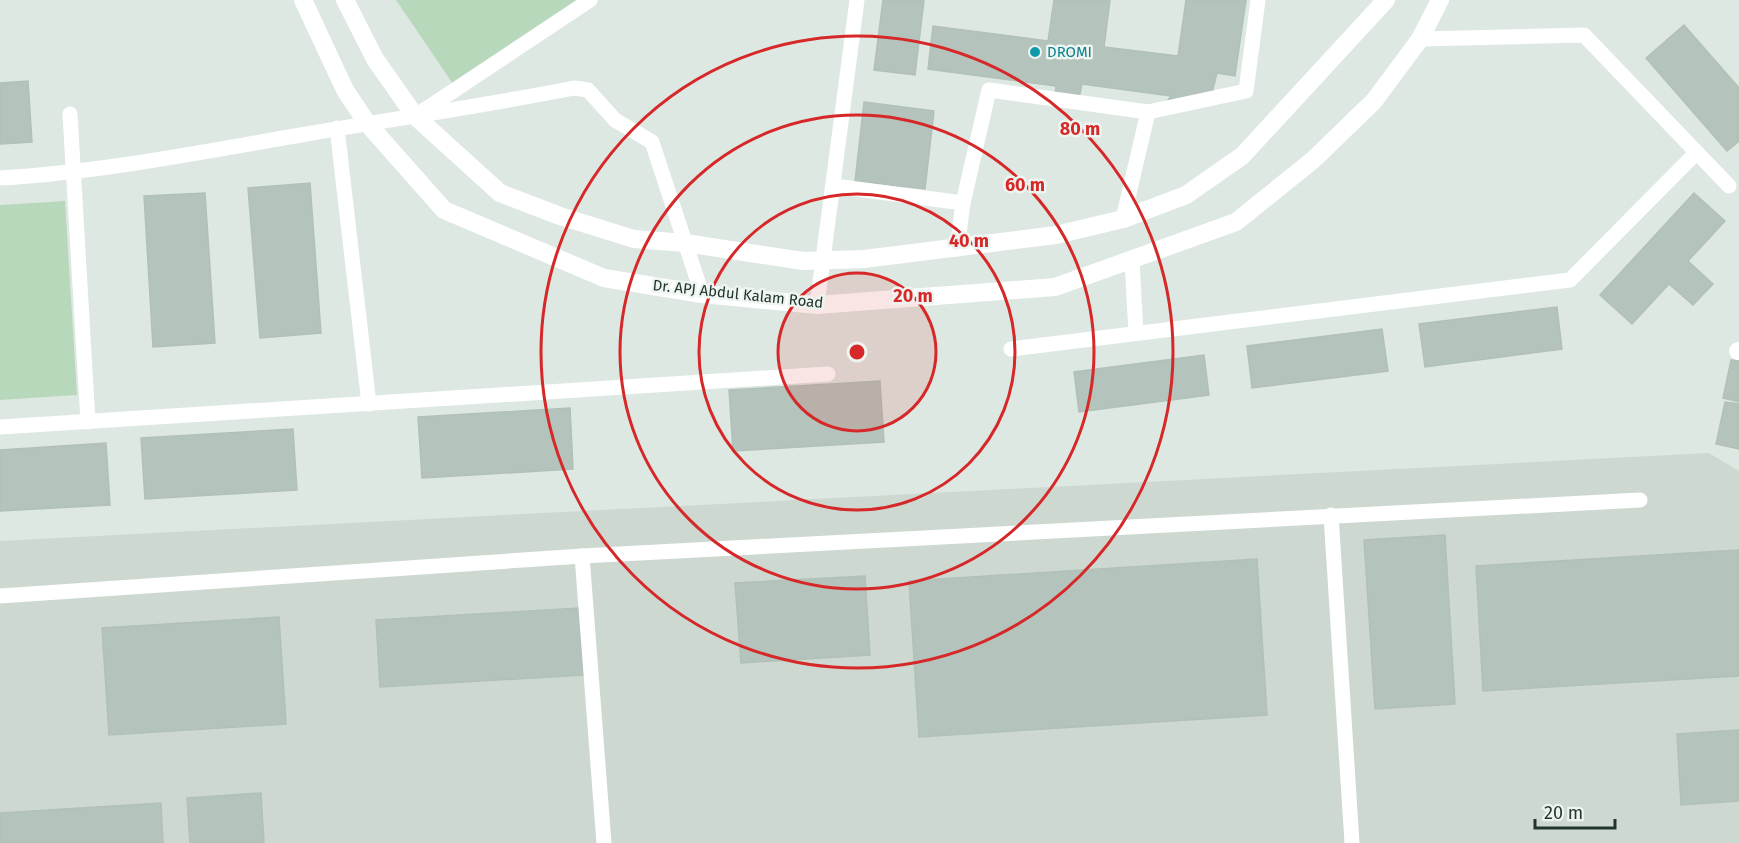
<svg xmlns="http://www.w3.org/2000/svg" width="1739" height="843" font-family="'Fira Sans',sans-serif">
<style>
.built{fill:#cdd8d1}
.green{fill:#b8d8bc}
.building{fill:#b4c3bb;stroke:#b1c1b8;stroke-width:1.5}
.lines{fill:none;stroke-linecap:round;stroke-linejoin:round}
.service{stroke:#fff;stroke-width:15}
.minor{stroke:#fff;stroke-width:18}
.tertiary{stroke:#fff;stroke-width:18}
.ring{fill:none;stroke:#d62828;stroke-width:3}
.culture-dot{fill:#0f9aa8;stroke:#eef5f1;stroke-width:2}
.labels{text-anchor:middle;stroke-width:5;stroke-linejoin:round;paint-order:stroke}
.culture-label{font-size:15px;fill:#0d838f;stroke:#eef5f1;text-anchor:start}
.street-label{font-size:15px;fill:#21362d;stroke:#eef5f1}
.centre{fill:#d62828;stroke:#eef5f1;stroke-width:3}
.ring-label{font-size:18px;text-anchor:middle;font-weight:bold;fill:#d62828;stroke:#eef5f1;stroke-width:5;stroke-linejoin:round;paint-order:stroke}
</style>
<rect width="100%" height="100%" fill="#dee8e2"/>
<!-- built -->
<path class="built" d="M1709 453 1739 471V843H0V541Z"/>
<!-- green -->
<g class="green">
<path d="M396 0H587L453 84Z"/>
<path d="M65 201 77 395 0 400V205Z"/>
</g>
<!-- building -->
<g class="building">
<path d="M883 0H924L915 75 874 70Z"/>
<path d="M1054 0H1110L1104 47 1178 56 1186 0H1246L1235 76 1217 73 1212 93 1168 100 1171 96 1082 84 1079 99 1055 96 1056 86 928 69 933 26 1048 41Z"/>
<path d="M1684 25 1739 88V141L1727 151 1646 58Z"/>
<path d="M28 81 32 142 0 144V83Z"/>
<path d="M864 102 934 111 925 189 855 181Z"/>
<path d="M310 183 321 333 260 338 248 188Z"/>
<path d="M205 193 215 343 153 347 144 196Z"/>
<path d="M1694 193 1725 221 1688 261 1713 284 1693 305 1669 284 1632 324 1600 295Z"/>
<path d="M1557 307 1562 349 1425 367 1419 324Z"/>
<path d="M1382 329 1388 371 1252 388 1247 346Z"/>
<path d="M1204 355 1209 395 1079 412 1074 372Z"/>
<path d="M1731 360 1739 361V402L1723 398Z"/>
<path d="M880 381 884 442 733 451 729 390Z"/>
<path d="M1725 402 1739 404V449L1716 444Z"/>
<path d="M570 408 573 469 422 478 418 417Z"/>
<path d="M293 429 297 490 145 499 141 438Z"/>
<path d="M106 443 110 505 0 511V450Z"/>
<path d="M1445 535 1455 704 1375 709 1364 540Z"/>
<path d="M1739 550V676L1483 691 1476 566Z"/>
<path d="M1257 559 1267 715 919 737 909 581Z"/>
<path d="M865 576 870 655 741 663 735 583Z"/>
<path d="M579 608 583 675 380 687 376 620Z"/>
<path d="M279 617 286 724 109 735 102 628Z"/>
<path d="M1739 730V801L1681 805 1677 734Z"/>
<path d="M261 793 264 843H190L187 798Z"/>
<path d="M161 803 163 843H0V813Z"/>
</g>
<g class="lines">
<!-- service -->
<g class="service">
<path d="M1420 39 1584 35 1729 186"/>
<path d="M420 113 590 0"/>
<path d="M70 114 88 422"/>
<path d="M337 128 369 404"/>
<path d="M0 178C102 172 201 152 301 135 392 119 483 106 574 88L588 90 615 120 652 142 702 294"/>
<path d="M834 186 963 203"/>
<path d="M1123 219 1148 112"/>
<path d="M957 249 963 203 989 90 1148 112 1246 91 1258 0"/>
<path d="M1132 261 1136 333"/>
<path d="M817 305 857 0"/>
<path d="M1011 349 1570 280 1696 153"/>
<path d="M0 427 828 374"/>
<path d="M1331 515 1352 843"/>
<path d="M582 556 1640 500"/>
<path d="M0 596 582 556 604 843"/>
</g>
<!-- minor -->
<path class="minor" d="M1738 351H1739"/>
<!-- tertiary -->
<g class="tertiary">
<path d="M303 0 345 90 367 123 444 210 604 278 702 294 817 305 1055 287 1236 222 1313 160 1374 101 1420 39 1440 0"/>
<path d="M345 0 375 59 415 116 500 193 560 216 634 239 685 243 803 261 864 259 1056 235 1123 219 1186 195 1242 156 1386 0"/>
</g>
</g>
<!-- distance rings -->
<circle cx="857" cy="352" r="79" fill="#d62828" fill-opacity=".12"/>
<g class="ring">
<circle cx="857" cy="352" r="79"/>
<circle cx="857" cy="352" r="158"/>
<circle cx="857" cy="352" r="237"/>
<circle cx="857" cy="352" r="316"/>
</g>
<!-- markers -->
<circle class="culture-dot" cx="1035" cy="52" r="6"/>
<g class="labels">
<!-- culture labels -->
<g class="culture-label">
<text x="1047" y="57">DROMI</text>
</g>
<!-- street labels -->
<g class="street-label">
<text transform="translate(738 294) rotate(6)" y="5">Dr. APJ Abdul Kalam Road</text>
</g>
</g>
<circle cx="857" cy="352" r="9" class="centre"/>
<g class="ring-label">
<text x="1080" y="135">80 m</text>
<text x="1025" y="191">60 m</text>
<text x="969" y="247">40 m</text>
<text x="913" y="302">20 m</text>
</g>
<!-- scale -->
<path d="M1535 819v9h80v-9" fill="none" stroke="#21362d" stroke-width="3"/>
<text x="1544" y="819" font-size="18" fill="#21362d" stroke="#eef5f1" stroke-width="4.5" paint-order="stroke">20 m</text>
</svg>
